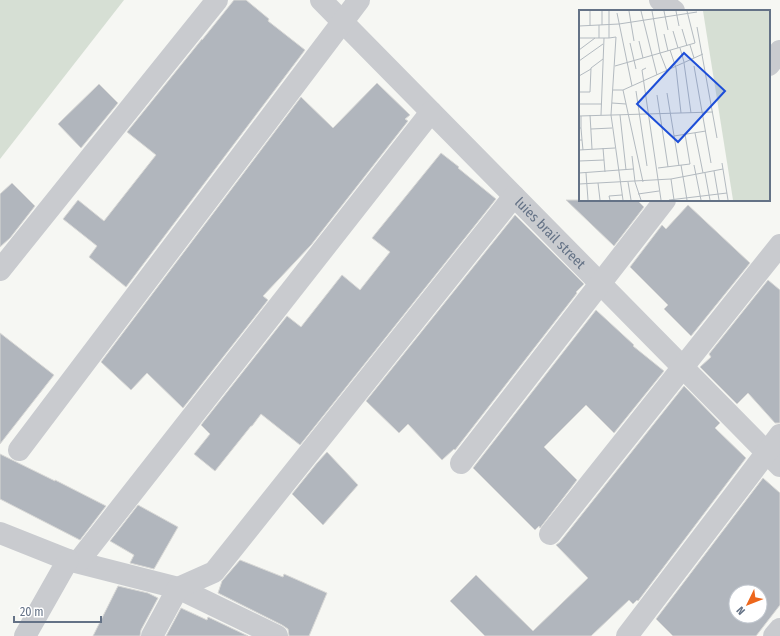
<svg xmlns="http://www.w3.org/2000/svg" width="780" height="636" font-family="'Fira Sans Condensed',sans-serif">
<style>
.green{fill:#d6dfd4}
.building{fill:#b1b6bd;stroke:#d8d8d6;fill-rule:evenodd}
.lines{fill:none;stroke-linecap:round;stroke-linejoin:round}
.minor{stroke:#c9cbcf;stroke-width:22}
.labels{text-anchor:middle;stroke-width:4;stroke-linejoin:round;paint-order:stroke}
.street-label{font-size:14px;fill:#647286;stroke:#fff}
.inset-road{fill:none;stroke:#b3bac0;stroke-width:1}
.view{fill:#1d4ed8;fill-opacity:0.15;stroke:#1d4ed8;stroke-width:2}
.inset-edge{fill:none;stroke:#647286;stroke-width:2}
</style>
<rect width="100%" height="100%" fill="#f6f7f3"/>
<!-- green -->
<path class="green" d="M0 0H124L0 159Z"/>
<!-- building -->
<g class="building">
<path d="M234 0H246L269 19 268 21 305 50 126 287 89 257 97 246 63 219 78 200 104 221 156 155 127 132 202 39V40Z"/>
<path d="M377 83 410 115 405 119 408 121 311 245 263 296 268 300 183 408 147 373 131 390 101 362 301 97 333 128Z"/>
<path d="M99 84 118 103 81 148 58 124Z"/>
<path d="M441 153 459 167 458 168 496 199 300 445 261 414 252 426H251L215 471 194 454 210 434 201 425 287 316 301 327 342 275 360 290 390 252 372 238Z"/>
<path d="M12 183 35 206 10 238 0 247V194Z"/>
<path d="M566 200H637L644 207 614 246Z"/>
<path d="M688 205 750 263 691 336 664 309 668 305 630 267 662 225 666 229Z"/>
<path d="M515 215 584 284 576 292 577 293 455 450 454 449 442 460 408 424 399 433 366 401Z"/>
<path d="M768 280 780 290V423H775L748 393 737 404 700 367 711 357 709 354Z"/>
<path d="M596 310 634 345 633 346 664 371 614 433 586 405 544 447 577 480 540 528 539 526 535 530 473 468Z"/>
<path d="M0 333 54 375 0 444Z"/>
<path d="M684 386 720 423 715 428 746 458 638 601 637 600 633 604 629 600 591 636H485L450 601 476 575 533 631 588 578 556 545 560 542Z"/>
<path d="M327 452 358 485 323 525 292 494 317 463Z"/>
<path d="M0 454 55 481V480L106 506 80 540 0 499Z"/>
<path d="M763 478 780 493V605L756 636H673L656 619ZM736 592H760V616H736Z"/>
<path d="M138 505 178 527 154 569 130 563 134 555 110 541Z"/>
<path d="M240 560 283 577 284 574 327 593 309 636H289L288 629 282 625 218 593 222 581Z"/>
<path d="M118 586 148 593 158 598 141 630 140 636H93Z"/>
<path d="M181 608 207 620 208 617 248 636H166Z"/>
</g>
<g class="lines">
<!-- minor -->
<g class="minor">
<path id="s1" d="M321 0 780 466"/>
<path d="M660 0 674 11"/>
<path d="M769 65 780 51"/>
<path d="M0 270 217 0"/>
<path d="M19 450 359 0"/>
<path d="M461 463 665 200"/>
<path d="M0 533 68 560 178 588 277 636"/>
<path d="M550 534 780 245"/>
<path d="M78 562 431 112"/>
<path d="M25 636 68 560"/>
<path d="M152 636 178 588 214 572 514 196"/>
<path d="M627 636 780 435"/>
<path d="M774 636 780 629"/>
</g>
</g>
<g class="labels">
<!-- street labels -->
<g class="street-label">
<text dy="5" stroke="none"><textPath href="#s1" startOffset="327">luies brail street</textPath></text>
</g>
</g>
<!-- overview -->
<g transform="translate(579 10)">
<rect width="191" height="191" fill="#f6f7f3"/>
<path d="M124 1H191V190H154Z" fill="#d6dfd4"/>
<path class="inset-road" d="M11 1V16M30 1V28L37 27 32 105 44 190M50 1 55 31M62 1 78 65M73 1 81 43 88 61M85 1 89 20M97 1 100 16M38 3 53 76M20 15V28M23 15V1M0 16 40 14 118 2M118 17 138 128M103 19 108 36M94 21 99 38M85 24 89 41M0 28H30M60 31 64 48M51 33 57 59M111 35 115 48M101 38 105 52M0 40 16 28M91 40 97 58 102 103M0 51 24 34M105 53 112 103M36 56 116 33 108 1M115 56 132 153M67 58 63 60 82 190M0 66 12 59M34 80H44L124 44M44 80 64 172M57 81 68 156M0 82H11L12 58 24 49M88 83 100 156M78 85 89 157M33 93 47 94M0 94H23M11 105 13 139M22 105 25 28M41 105 47 160M0 106 134 102M0 118H2V106M2 118 3 130M12 119 33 118M116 123 124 163M95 126 127 121M0 130H3L4 140M24 138 26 162M0 140 36 138M53 146 56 172 62 190M0 151 25 150M143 153 149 190M102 155 108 190M115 155 122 190M79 158 111 154 106 124M135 161 140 190M0 163 54 159M7 163 9 190M126 163 131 190M92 169 95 190M49 172 52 190M19 173 21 190M0 174 92 169 144 159M59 184 80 181M31 190 30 186 43 185M90 190 148 183"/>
<path class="view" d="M105 43 146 81 99 132 58 94Z"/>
<rect width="191" height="191" class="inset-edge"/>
</g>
<!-- north arrow -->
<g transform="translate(748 604) rotate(227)"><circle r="19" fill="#ffffff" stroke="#c1c7cf"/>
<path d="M0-3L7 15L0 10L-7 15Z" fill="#ed671c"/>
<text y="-6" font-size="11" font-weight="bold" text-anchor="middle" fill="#647286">N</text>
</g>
<!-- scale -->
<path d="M14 616v6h87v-6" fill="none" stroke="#647286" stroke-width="2"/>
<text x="20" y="616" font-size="12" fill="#647286" stroke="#ffffff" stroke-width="3" paint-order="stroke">20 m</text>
</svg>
